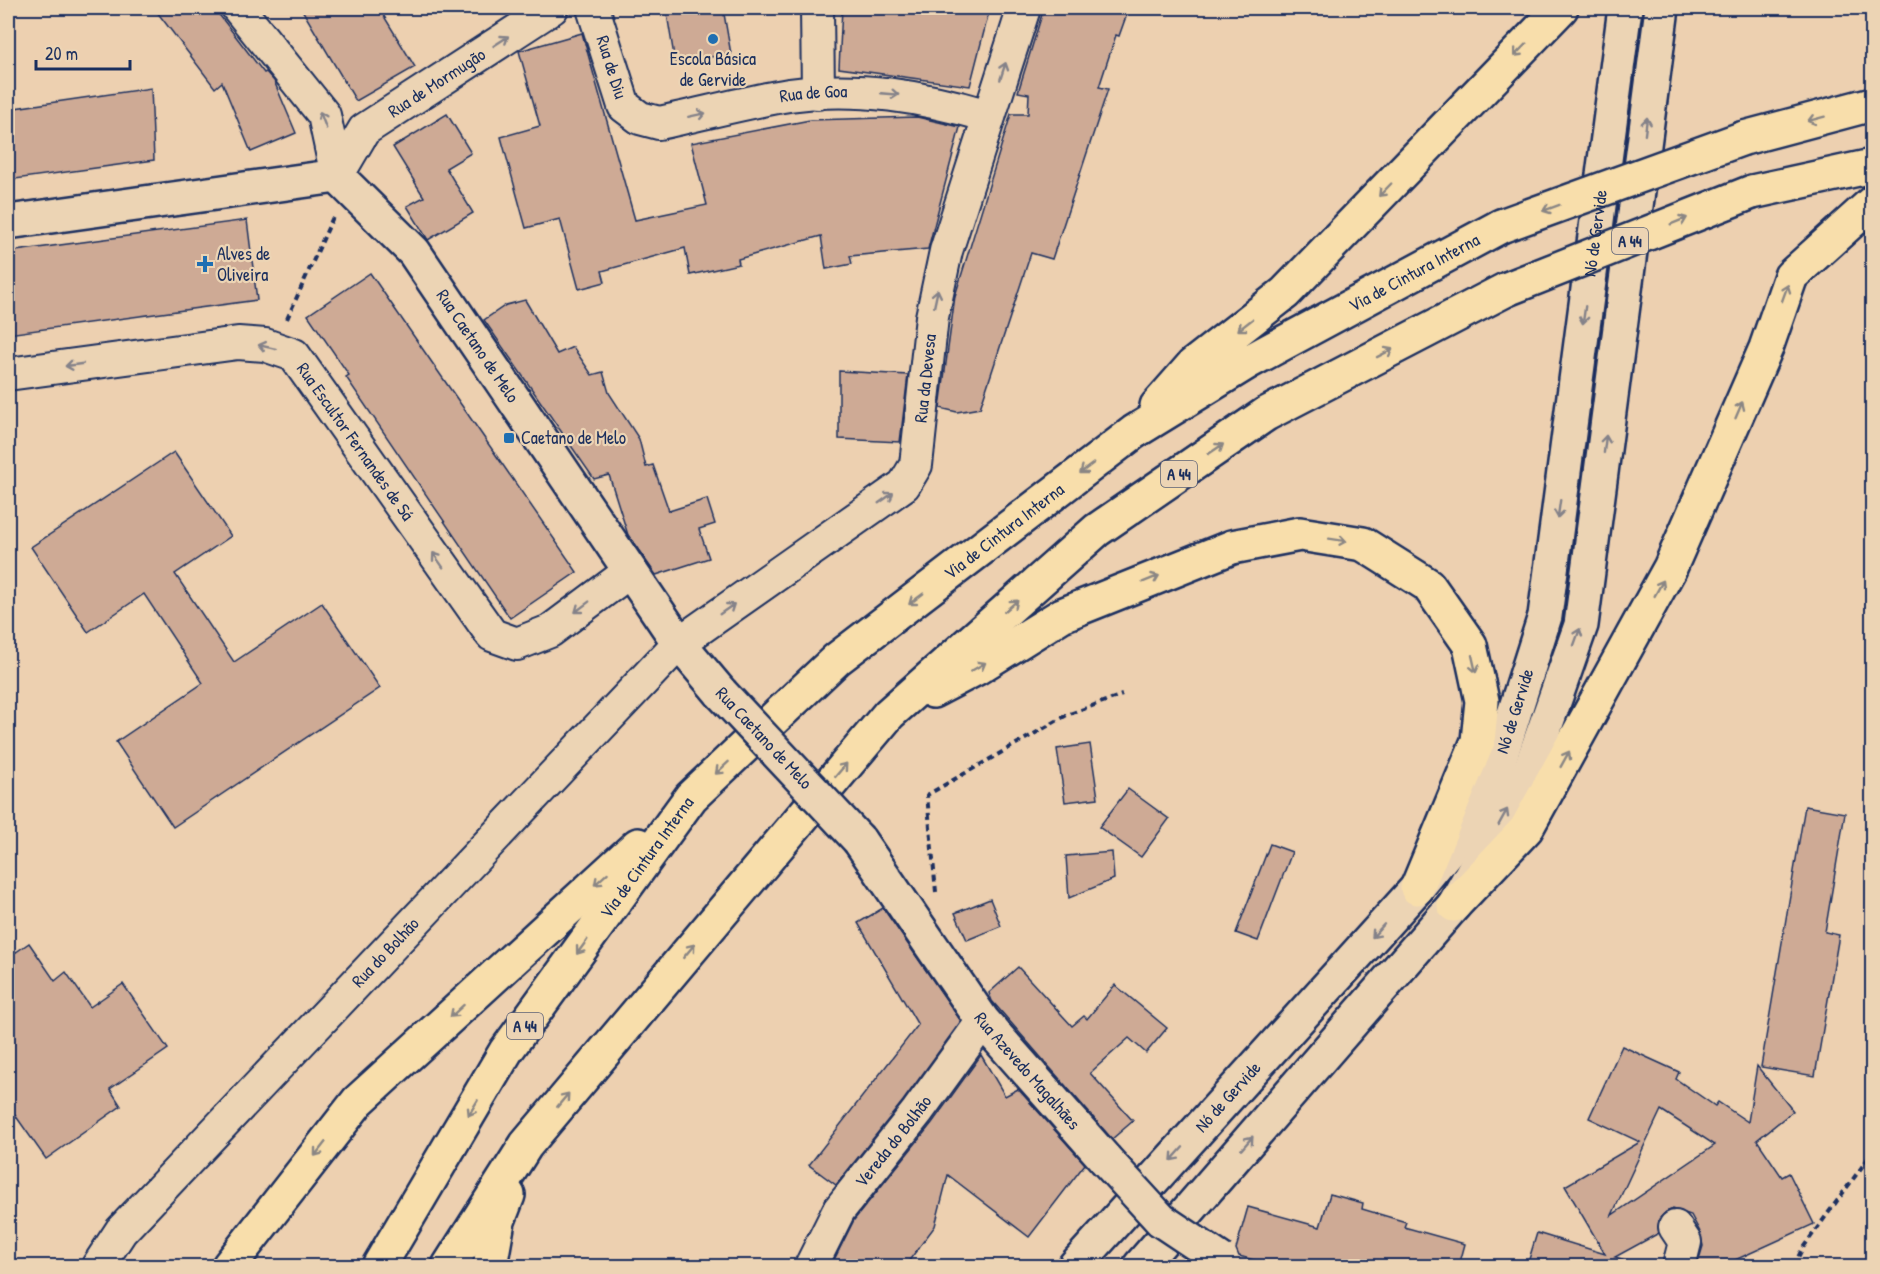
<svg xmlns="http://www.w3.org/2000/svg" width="1880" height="1274" font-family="'Patrick Hand',sans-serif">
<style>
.building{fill:#ceaa95;stroke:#1b2f5e;stroke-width:1.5;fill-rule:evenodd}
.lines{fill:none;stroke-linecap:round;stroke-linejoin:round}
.street-casing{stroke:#1b2f5e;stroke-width:36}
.secondary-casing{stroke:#1b2f5e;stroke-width:38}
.highway-casing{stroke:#1b2f5e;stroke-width:38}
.path{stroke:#1b2f5e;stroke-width:4;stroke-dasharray:6 4.5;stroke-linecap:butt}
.street{stroke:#ecd4b4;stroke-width:32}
.secondary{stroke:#ecd4b4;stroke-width:33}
.highway{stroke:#f8deab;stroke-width:33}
.secondary-bridge-casing{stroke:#1b2f5e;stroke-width:38;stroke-linecap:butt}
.highway-bridge-casing{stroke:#1b2f5e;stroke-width:38;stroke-linecap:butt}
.secondary-bridge{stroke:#ecd4b4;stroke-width:33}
.highway-bridge{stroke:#f8deab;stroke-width:33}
.oneway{stroke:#848289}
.oneway2{stroke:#8a8684}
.poi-dot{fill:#1f6fb2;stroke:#ecd4b4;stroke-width:2}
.labels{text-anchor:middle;stroke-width:4.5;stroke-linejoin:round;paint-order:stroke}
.shield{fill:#ecd4b4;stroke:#5a6078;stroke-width:1.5}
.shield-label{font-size:16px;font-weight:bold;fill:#1b2f5e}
.poi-label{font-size:18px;fill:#1b2f5e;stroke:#ecd4b4;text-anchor:start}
.street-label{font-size:18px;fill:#1b2f5e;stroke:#ecd4b4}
</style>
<rect width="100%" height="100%" fill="#edd0b0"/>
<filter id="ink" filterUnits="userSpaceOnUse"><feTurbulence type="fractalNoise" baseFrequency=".0167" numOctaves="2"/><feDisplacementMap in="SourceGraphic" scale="12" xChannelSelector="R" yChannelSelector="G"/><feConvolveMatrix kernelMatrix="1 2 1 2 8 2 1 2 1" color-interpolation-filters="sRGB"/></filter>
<g filter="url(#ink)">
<!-- building -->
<g class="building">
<path d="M154 8H214L264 73 266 72 274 81 296 133 251 152 222 82 215 88Z"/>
<path d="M301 8H379L415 67 356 101Z"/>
<path d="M666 8H723L731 54 675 62Z"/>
<path d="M842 8H990L970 86 839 68Z"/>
<path d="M1044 8H1129L1119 36 1116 35 1099 87 1108 89 1052 259 1031 253 980 408 957 412 940 408 955 296 1011 114H1028L1029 94 1018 92Z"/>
<path d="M582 33 635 220 707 205 691 143 810 120 917 117 960 127 928 249 850 256 852 264 826 269 821 236 738 259 739 264 690 275 685 248 602 271 605 282 579 289 560 219 526 228 501 137 540 126 519 51Z"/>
<path d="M151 88 154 160 8 180V109Z"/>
<path d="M447 114 471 153 446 168 473 213 428 240 407 206 424 197 393 147Z"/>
<path d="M247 220 257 300 8 334V252Z"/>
<path d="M370 273 577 572 510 618 346 377 349 375 308 315Z"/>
<path d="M525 300 557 354 573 347 592 375 603 372 609 393 639 439 646 467 653 465 669 511 707 499 715 524 699 529 709 558 656 575 628 535 609 475 594 479 484 320 506 305Z"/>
<path d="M839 371 908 375 900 442 839 439Z"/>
<path d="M174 452 231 536 175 574 234 662 322 603 380 688 173 827 116 742 203 683 144 594 88 632 31 547Z"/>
<path d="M1090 744 1098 798 1065 802 1057 749Z"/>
<path d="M1128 789 1169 819 1141 857 1099 827Z"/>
<path d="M1805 806 1845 813 1825 932 1839 935 1815 1076 1761 1067Z"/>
<path d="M1270 844 1292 852 1258 941 1236 933Z"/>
<path d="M1112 852 1114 879 1069 898 1066 856Z"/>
<path d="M990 899 1001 926 967 940 955 913Z"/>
<path d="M883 908 961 1021 903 1101 836 1185 809 1165 918 1025 858 923Z"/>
<path d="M29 943 55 981 66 972 90 1007 123 984 168 1049 110 1089 121 1106 46 1159 8 1105V958Z"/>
<path d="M1018 967 1072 1026 1084 1016 1087 1019 1115 985 1167 1028 1146 1053 1129 1038 1090 1073 1133 1121 1112 1139 992 1001 989 993Z"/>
<path d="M1622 1046 1679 1072 1676 1079 1715 1106 1718 1102 1748 1122 1757 1066 1793 1111 1757 1140 1782 1177 1789 1173 1814 1224 1722 1266H1697L1703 1246 1700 1232 1691 1215 1673 1209 1666 1212 1659 1219V1233L1615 1257 1626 1260 1625 1266H1527L1537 1233 1605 1254 1565 1186 1640 1142 1589 1118ZM1661 1110 1715 1145 1612 1215 1645 1144Z"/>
<path d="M981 1055 1005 1096 1018 1089 1085 1164 1029 1237 948 1175 935 1226 905 1266H831L854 1220 932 1123Z"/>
<path d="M1330 1194 1363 1203 1362 1209 1406 1222 1404 1227 1465 1244 1459 1266H1276L1239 1256 1236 1249 1248 1207 1320 1227Z"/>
</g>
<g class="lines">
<defs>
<g id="street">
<path d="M238 8 324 115 337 176"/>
<path id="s1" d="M593 8 624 106 640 118 659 123C702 114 746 102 789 95 857 85 924 97 989 116"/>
<path d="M817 8 818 93"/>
<path id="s2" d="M337 176 364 130 552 8"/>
<path id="s3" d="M8 374 238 343 265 345 294 355 492 635 517 644 550 631 629 572"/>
<path d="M1675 1227 1685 1242 1679 1266"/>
<path id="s4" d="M98 1266 121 1231 679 643 904 485 916 465 932 317 946 251 1024 8"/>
<path id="s5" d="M811 1266 839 1210 917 1112 983 1021"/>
</g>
<g id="secondary">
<path id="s6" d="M8 222 337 176 414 252 679 643 721 693"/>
<path id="s7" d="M859 840 983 1021 1105 1159"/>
<path id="s8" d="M1075 1266 1417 888 1462 833 1500 758 1545 616 1625 8"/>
<path d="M1140 1266 1454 905 1530 770 1581 625 1662 8"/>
</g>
<g id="highway">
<path d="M1744 138 1872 104"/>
<path d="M1752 192 1872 166"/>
<path d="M1157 406 1193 365 1285 293 1561 8"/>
<path d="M933 691 977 668 1062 615 1232 547 1300 534 1363 544 1428 585 1470 645 1482 701 1478 741 1417 888"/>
<path d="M1454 905 1526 829 1670 568 1766 348 1791 276 1872 203"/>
<path d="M229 1266 358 1101 638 845"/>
<path id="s9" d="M379 1266 506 1051 691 797 837 659 1134 432 1248 362 1501 226"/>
<path d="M449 1266 526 1145 889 714 1097 530 1266 414 1507 289"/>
<path d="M490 1266 498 1221 508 1195"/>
</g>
</defs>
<!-- street casing -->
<use href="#street" class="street-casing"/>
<!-- secondary casing -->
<use href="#secondary" class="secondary-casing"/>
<!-- highway casing -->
<use href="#highway" class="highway-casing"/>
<!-- path -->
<g class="path">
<path d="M287 319 333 217"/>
<path d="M936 892 927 795 1067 715 1122 695"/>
<path d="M1794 1266 1802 1249 1872 1153"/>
</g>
<!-- street -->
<use href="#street" class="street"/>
<!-- secondary -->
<use href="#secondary" class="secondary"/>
<!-- highway -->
<use href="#highway" class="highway"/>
<defs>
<g id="secondary-bridge">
<path d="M721 693 859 840"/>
<path d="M1105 1159 1161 1220 1221 1260"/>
</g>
<g id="highway-bridge">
<path d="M1501 226 1744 138"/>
<path d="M1507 289 1752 192"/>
</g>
</defs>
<!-- secondary-bridge casing -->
<use href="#secondary-bridge" class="secondary-bridge-casing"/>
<!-- highway-bridge casing -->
<use href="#highway-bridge" class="highway-bridge-casing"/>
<!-- secondary-bridge -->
<use href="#secondary-bridge" class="secondary-bridge"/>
<!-- highway-bridge -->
<use href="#highway-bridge" class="highway-bridge"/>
</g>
<!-- one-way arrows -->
<defs><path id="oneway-shaft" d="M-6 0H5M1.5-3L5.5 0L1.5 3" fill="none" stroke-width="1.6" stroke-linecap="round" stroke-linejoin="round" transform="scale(1.5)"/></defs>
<g class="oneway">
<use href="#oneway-shaft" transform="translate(501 41) rotate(-33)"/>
<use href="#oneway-shaft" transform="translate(1003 71) rotate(-72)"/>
<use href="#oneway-shaft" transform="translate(890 94) rotate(5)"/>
<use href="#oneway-shaft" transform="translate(697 115) rotate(-12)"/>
<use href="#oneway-shaft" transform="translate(323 120) rotate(-111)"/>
<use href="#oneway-shaft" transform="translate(1646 126) rotate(-83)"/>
<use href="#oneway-shaft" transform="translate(936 298) rotate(-78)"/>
<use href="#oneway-shaft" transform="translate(1584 315) rotate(98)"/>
<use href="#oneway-shaft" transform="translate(267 347) rotate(-167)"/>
<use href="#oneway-shaft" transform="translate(74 365) rotate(172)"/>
<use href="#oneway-shaft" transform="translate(1605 444) rotate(-83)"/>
<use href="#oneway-shaft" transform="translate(886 498) rotate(-35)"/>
<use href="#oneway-shaft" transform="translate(1559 509) rotate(98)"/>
<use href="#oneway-shaft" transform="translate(438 560) rotate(-125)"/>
<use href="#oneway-shaft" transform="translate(582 607) rotate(143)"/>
<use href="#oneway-shaft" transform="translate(727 609) rotate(-35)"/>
<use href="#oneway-shaft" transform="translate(1577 637) rotate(-70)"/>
<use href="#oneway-shaft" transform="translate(1503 817) rotate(-61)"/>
<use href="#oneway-shaft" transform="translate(1378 931) rotate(132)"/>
<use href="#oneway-shaft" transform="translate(1247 1143) rotate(-49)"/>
<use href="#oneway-shaft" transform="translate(1177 1154) rotate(132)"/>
</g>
<g class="oneway2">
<use href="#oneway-shaft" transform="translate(1520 50) rotate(134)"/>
<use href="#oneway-shaft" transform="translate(1816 119) rotate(165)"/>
<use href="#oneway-shaft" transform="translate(1385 190) rotate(134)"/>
<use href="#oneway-shaft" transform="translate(1551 208) rotate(160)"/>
<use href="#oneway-shaft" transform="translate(1679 221) rotate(-22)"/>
<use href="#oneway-shaft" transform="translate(1785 293) rotate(-70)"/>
<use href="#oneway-shaft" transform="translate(1245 325) rotate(142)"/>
<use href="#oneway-shaft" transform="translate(1385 353) rotate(-27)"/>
<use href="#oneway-shaft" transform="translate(1739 410) rotate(-67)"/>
<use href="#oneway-shaft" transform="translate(1216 449) rotate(-34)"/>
<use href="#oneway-shaft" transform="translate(1087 468) rotate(143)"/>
<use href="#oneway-shaft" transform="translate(1338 540) rotate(9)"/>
<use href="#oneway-shaft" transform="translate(1151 579) rotate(-22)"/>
<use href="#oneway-shaft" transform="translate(1659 588) rotate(-61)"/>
<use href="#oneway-shaft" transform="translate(916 599) rotate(143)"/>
<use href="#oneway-shaft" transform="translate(1011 606) rotate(-41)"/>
<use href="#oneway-shaft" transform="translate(1474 664) rotate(77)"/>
<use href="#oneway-shaft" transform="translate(978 667) rotate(-30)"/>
<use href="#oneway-shaft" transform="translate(1565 759) rotate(-61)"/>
<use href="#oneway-shaft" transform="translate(722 768) rotate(137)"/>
<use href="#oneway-shaft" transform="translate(841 770) rotate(-50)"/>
<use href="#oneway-shaft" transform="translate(601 879) rotate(138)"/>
<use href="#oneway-shaft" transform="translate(582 947) rotate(126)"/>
<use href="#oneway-shaft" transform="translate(689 951) rotate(-50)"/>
<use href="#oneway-shaft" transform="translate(457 1011) rotate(138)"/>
<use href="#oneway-shaft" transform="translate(563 1100) rotate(-50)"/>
<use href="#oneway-shaft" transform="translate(473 1108) rotate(121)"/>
<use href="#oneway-shaft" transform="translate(320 1149) rotate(128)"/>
</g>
</g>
<!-- markers -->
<g class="poi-dot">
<circle cx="713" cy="39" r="6"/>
<path d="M202 255h6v6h6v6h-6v6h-6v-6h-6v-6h6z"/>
<rect x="503" y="432" width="12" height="12" rx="3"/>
</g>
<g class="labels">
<!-- shield labels -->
<g class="shield">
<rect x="1612" y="228" width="36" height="26" rx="4.5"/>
<rect x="1161" y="461" width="36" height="26" rx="4.5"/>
<rect x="507" y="1013" width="36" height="26" rx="4.5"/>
</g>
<g class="shield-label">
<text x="1630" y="247">A 44</text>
<text x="1179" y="480">A 44</text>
<text x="525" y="1032">A 44</text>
</g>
<!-- poi labels -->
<g class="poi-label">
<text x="713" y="65" text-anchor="middle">Escola Básica<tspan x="713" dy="21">de Gervide</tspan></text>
<text x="217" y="260">Alves de<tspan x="217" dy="21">Oliveira</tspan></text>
<text x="521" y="444">Caetano de Melo</text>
</g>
<!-- street labels -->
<g class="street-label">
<text dy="6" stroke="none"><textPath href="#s1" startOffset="62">Rua de Diu</textPath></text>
<text dy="6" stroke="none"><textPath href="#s2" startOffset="140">Rua de Mormugão</textPath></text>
<text dy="6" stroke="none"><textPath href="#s1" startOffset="300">Rua de Goa</textPath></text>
<text dy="6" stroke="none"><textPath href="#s8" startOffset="1200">Nó de Gervide</textPath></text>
<text dy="6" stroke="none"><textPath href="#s9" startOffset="1461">Via de Cintura Interna</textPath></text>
<text dy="6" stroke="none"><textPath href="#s6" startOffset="554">Rua Caetano de Melo</textPath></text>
<text dy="6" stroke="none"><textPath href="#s4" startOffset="1238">Rua da Devesa</textPath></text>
<text dy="6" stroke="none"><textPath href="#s3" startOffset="396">Rua Escultor Fernandes de Sá</textPath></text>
<text dy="6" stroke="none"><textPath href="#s9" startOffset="975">Via de Cintura Interna</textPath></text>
<text dy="6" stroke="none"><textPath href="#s8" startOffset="714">Nó de Gervide</textPath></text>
<text transform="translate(764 738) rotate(47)" y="6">Rua Caetano de Melo</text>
<text dy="6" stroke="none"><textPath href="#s9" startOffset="489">Via de Cintura Interna</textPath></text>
<text dy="6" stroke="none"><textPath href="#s4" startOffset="426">Rua do Bolhão</textPath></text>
<text dy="6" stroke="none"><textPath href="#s7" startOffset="286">Rua Azevedo Magalhães</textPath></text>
<text dy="6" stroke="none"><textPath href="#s8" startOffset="228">Nó de Gervide</textPath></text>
<text dy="6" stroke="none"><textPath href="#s5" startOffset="150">Vereda do Bolhão</textPath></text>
</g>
</g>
<!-- margin -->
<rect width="1880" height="1274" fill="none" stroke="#ecd4b4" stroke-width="30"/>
<rect x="15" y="15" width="1850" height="1244" fill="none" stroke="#1b2f5e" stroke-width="2" filter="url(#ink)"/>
<!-- scale -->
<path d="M36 60v9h94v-9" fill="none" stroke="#1b2f5e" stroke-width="3"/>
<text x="45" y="60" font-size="18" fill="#1b2f5e" stroke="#ecd4b4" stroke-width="4.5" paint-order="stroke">20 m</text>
</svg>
